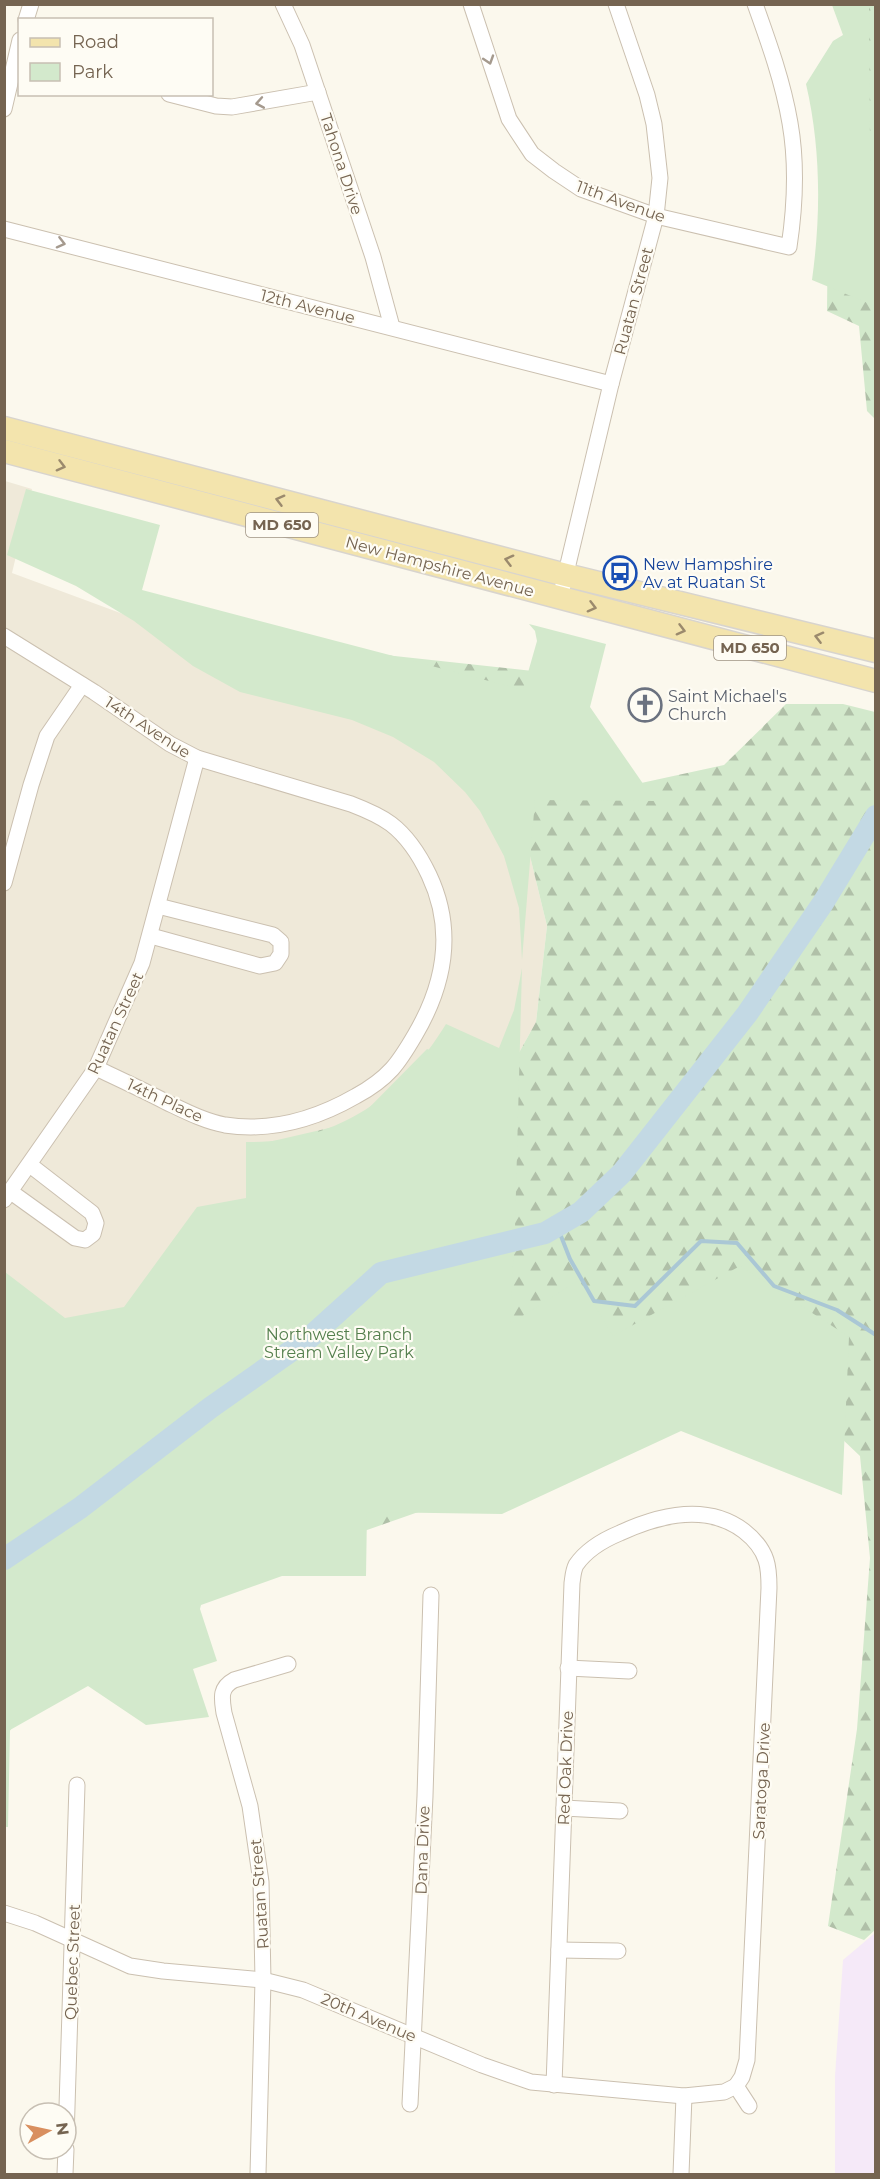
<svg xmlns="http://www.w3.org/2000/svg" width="880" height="2179" font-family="Montserrat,sans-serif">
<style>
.residential{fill:#efe9d9}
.education{fill:#f5e9f8}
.forest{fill:url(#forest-firs)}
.green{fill:#d3e9cc}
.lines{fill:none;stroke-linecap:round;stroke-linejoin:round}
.stream{stroke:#aac7d5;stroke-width:4}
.river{stroke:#c3d9e4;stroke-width:22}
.street-casing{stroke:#cbc0b0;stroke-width:17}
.primary-casing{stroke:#d8d4ce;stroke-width:25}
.street{stroke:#fff;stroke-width:15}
.primary{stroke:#f3e4ad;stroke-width:22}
.oneway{stroke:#a59a8e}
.oneway2{stroke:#9b8a6d}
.labels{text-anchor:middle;stroke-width:4.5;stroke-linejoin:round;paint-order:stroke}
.shield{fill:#fefcf4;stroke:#9e9282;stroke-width:1.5}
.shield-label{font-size:15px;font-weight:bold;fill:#756451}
.street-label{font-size:16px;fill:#756451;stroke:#fefcf4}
.transit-label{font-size:16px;fill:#164399;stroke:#fefcf4;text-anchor:start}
.worship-label{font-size:16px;fill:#5b616d;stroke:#fefcf4;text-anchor:start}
.park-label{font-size:16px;fill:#547f4d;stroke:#fefcf4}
</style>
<defs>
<pattern id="forest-firs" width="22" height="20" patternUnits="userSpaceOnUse" patternTransform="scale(1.5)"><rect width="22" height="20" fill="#d3e9cc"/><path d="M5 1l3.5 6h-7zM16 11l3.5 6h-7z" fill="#b0c0a8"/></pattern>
</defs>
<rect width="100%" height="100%" fill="#fbf8ed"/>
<!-- residential -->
<path class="residential" d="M5 481 32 489 12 573 123 614 216 659 413 727 529 852 547 926 536 1022 506 1076 355 1122 261 1207 176 1302 5 1388Z"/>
<!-- education -->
<path class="education" d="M875 1933V2174H835V2076L843 1960Z"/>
<!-- forest -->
<g class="forest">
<path d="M855 5H875V419L867 411 859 326 827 311 828 221Z"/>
<path d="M339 650 551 673 632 785 724 765 786 704H843L875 712V1930L864 1940 828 1926 857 1729 870 1558 860 1456 801 1400 713 1364 424 1510 330 1543 202 1595 20 1716 5 1738 4 1388 92 1349 261 1207 260 1144 355 1122 427 1049 506 1076 536 1022 547 926 529 852Z"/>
</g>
<!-- green -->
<g class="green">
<path d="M832 5H869L870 146 872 181 876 208 875 306 812 280C821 215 821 148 806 84L833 41 843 35Z"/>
<path d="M26 489 160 525 142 590 523 690 537 641 535 631 529 624 606 644 590 707 655 801 535 800 522 960 519 908 504 856 480 811 465 792 434 762 393 737 352 720 240 692 193 666 134 621 76 586 7 555Z"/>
<path d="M522 968 515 1227 510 1324 579 1280 613 1336 740 1266 849 1337 842 1495 681 1431 502 1514 367 1512 366 1576H282L201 1605 200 1609 217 1661 193 1669 209 1717 146 1725 88 1686 10 1730 8 1827H5V1272L65 1318 124 1307 197 1207 246 1198V1142C336 1143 400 1099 446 1024L499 1048 514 1010Z"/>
</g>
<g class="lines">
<!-- stream -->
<path class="stream" d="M557 1226 570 1259 594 1301 635 1306 701 1241 737 1243 774 1286 837 1310 876 1335"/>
<!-- river -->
<path class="river" d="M4 1559 80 1508 210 1408 308 1339 381 1273 545 1233 581 1212 622 1173 747 1014 823 903 876 816"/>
<defs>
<g id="street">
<path d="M283 4 302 45 373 257 392 327"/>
<path d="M471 4 509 119 532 154 554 171 581 189 656 216 789 247C795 207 797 163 790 123 783 82 769 43 755 4"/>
<path d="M26 20 31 4"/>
<path d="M169 94 216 106 232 107 318 92"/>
<path d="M4 109 20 40"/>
<path d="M4 229 611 384"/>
<path d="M560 598 611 384 656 216 660 178 654 124 647 95 616 4"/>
<path d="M4 636 94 692 170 744 197 758 351 804C364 809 379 815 391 824 408 837 420 856 429 875 455 930 445 984 415 1035 408 1047 401 1059 392 1069 382 1080 369 1089 356 1096 316 1119 271 1132 225 1125 204 1121 185 1111 166 1102 143 1090 119 1079 96 1068"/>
<path d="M4 883 31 785 47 736 82 685"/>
<path d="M151 936 260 966 275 963 281 954V942L273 935 158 906"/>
<path d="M11 1192 75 1238 85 1240 93 1234 96 1223 92 1213 30 1165"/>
<path d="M4 1200 96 1068 142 963 197 758"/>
<path d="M568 1668 629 1671"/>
<path d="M564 1808 620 1811"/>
<path d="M4 1913 35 1923 130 1966 163 1971 263 1980 303 1990 482 2065 531 2082 684 2096 724 2092 736 2086"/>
<path d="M559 1950 618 1951"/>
<path d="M554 2085 572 1583C573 1577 573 1571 576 1565 587 1549 603 1540 620 1533 659 1515 707 1503 744 1531 753 1538 762 1548 766 1560 769 1569 769 1579 769 1588L747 2060 742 2077 736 2086 749 2106"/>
<path d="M410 2104 425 1796 431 1595"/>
<path d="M66 2139 77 1785"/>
<path d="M65 2174 66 2149"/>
<path d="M258 2174 263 1980 261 1882 250 1806 224 1713C222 1699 219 1688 234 1680L288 1664"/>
<path d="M681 2174 684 2096"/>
</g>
<g id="primary">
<path d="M4 428 566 575 876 651"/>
<path d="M4 451 876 681"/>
</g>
</defs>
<!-- street casing -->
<use href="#street" class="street-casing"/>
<!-- primary casing -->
<use href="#primary" class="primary-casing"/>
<!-- street -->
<use href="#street" class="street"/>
<!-- primary -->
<use href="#primary" class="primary"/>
</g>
<!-- one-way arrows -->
<defs><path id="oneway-chevron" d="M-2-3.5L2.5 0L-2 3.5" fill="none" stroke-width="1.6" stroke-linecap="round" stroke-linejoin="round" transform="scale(1.5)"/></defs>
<g class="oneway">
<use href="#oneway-chevron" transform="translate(489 60) rotate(72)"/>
<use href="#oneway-chevron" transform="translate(260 103) rotate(170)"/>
<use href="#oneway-chevron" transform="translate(61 243) rotate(14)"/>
</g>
<g class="oneway2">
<use href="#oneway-chevron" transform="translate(61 466) rotate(15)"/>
<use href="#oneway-chevron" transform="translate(280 500) rotate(-165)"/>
<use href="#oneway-chevron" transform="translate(509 560) rotate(-165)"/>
<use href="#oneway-chevron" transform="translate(592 607) rotate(15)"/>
<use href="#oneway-chevron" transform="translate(681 630) rotate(15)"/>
<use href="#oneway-chevron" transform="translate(819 637) rotate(-166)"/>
</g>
<!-- icons -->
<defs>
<symbol id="bus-ring" viewBox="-11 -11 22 22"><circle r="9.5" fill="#fefcf4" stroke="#1a4fb4" stroke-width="1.5"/><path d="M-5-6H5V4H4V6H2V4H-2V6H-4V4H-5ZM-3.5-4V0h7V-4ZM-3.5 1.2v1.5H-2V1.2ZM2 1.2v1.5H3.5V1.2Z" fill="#1a4fb4"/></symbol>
<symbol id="church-ring" viewBox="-11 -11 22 22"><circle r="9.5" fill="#fefcf4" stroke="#6b7280" stroke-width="1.5"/><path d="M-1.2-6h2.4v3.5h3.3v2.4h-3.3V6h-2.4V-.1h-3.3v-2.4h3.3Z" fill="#6b7280"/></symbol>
</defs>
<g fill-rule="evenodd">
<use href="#bus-ring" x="601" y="554" width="38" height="38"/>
<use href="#church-ring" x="626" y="686" width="38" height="38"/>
</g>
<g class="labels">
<!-- shield labels -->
<g class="shield">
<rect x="246" y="513" width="72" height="24" rx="4.5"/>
<rect x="714" y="636" width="72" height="24" rx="4.5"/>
</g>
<g class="shield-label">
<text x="282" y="530">MD 650</text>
<text x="750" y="653">MD 650</text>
</g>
<!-- street labels -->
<g class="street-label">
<text transform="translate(342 164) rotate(72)" y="6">Tahona Drive</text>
<text transform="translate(621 201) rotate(20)" y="6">11th Avenue</text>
<text transform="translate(633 301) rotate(-75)" y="6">Ruatan Street</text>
<text transform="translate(308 306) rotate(14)" y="6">12th Avenue</text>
<text transform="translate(440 566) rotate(15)" y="6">New Hampshire Avenue</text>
<text transform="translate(148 727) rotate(33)" y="6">14th Avenue</text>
<text transform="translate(115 1023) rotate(-65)" y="6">Ruatan Street</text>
<text transform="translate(165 1100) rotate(25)" y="6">14th Place</text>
<text transform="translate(565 1768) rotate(-88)" y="6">Red Oak Drive</text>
<text transform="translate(761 1781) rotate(-87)" y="6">Saratoga Drive</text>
<text transform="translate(422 1850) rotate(-88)" y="6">Dana Drive</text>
<text transform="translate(259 1894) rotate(-94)" y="6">Ruatan Street</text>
<text transform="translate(72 1962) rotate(-88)" y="6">Quebec Street</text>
<text transform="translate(369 2017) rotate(23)" y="6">20th Avenue</text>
</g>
<!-- transit labels -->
<g class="transit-label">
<text x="643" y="570">New Hampshire<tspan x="643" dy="18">Av at Ruatan St</tspan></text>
</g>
<!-- worship labels -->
<g class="worship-label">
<text x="668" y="702">Saint Michael's<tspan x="668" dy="18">Church</tspan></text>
</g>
<!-- park labels -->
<g class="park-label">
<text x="339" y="1340">Northwest Branch<tspan x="339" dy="18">Stream Valley Park</tspan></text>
</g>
</g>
<!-- border -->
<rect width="880" height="2179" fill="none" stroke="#756451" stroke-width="12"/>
<!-- legend -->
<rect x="18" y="18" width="195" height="78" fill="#fefcf4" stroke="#c7bfb3" stroke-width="1.5"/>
<rect x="30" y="38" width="30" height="9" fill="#f3e4ad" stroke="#c7bfb3" stroke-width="1.5"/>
<text x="72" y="48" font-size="18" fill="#756451">Road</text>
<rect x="30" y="63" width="30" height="18" fill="#d3e9cc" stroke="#c7bfb3" stroke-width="1.5"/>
<text x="72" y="78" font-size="18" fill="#756451">Park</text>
<!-- north arrow -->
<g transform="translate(48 2131) rotate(82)"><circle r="28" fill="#fefcf4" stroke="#c7bfb3" stroke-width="1.5"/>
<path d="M0-4.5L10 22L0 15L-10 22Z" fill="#d98f5f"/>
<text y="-9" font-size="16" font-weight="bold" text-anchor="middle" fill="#756451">N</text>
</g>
</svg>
